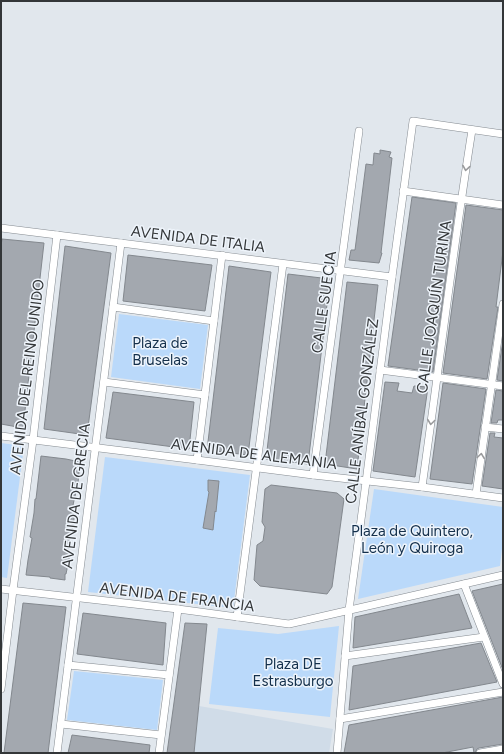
<svg xmlns="http://www.w3.org/2000/svg" width="504" height="754" font-family="Figtree,sans-serif">
<style>
.built{fill:#d0dce8}
.green{fill:#bad9fa}
.building{fill:#a3a8af;stroke:#83888e}
.lines{fill:none;stroke-linecap:round;stroke-linejoin:round}
.street-casing{stroke:#858b91;stroke-width:8}
.street{stroke:#fff;stroke-width:7}
.oneway{stroke:#999a9c}
.labels{text-anchor:middle;stroke-width:3;stroke-linejoin:round;paint-order:stroke}
.street-label{font-size:15px;fill:#333638;stroke:#eef4fb}
.park-label{font-size:15px;fill:#14304c;stroke:#eef4fb}
</style>
<rect width="100%" height="100%" fill="#e1e7ed"/>
<!-- built -->
<path class="built" d="M199 706 333 729 329 753H194Z"/>
<!-- green -->
<g class="green">
<path d="M119 314 208 325 200 389 111 377Z"/>
<path d="M1 443 24 446 7 578 1 577Z"/>
<path d="M105 457 250 475 233 608 88 592Z"/>
<path d="M374 489 503 507V540L500 566 358 599Z"/>
<path d="M339 626 330 717 209 704 218 628 278 634Z"/>
<path d="M74 671 163 680 157 730 67 720Z"/>
</g>
<!-- building -->
<g class="building">
<path d="M380 150 391 152 389 157 392 158 381 253H382L379 263 349 260 351 250H355L366 164 373 165 374 153 380 154Z"/>
<path d="M412 197 456 203 433 372 388 366Z"/>
<path d="M466 205 503 210V251L496 307H498L487 379 443 373Z"/>
<path d="M2 239 44 243 23 428 1 424V246Z"/>
<path d="M65 246 111 253 87 435 44 429Z"/>
<path d="M128 255 212 265 205 311 123 301Z"/>
<path d="M229 266 271 272 248 455 207 450Z"/>
<path d="M288 274 330 279 308 464 266 459Z"/>
<path d="M347 282 378 285 357 469 325 464Z"/>
<path d="M503 340V381L497 380Z"/>
<path d="M385 382 399 383 397 391 412 393 414 386 428 387 415 477 373 471Z"/>
<path d="M443 383 486 389 472 484 430 479Z"/>
<path d="M496 390 503 391V420H498L497 423H491Z"/>
<path d="M113 392 194 402 189 449 106 438Z"/>
<path d="M490 433H495L494 437 503 438V489L482 486Z"/>
<path d="M41 456 66 459 80 462 78 483 73 505 75 506 74 519 72 531H70L68 554H70L66 574H65V580L50 578V577L26 575 28 560 32 538 30 537 34 513 35 499H36Z"/>
<path d="M208 480 219 481 216 512 215 511 213 530 203 528 209 492 208 491Z"/>
<path d="M271 485 337 493 344 499 332 587 327 594 260 586 254 580 257 545 263 541 265 527 262 522 265 489Z"/>
<path d="M503 584V670L472 591Z"/>
<path d="M459 594 472 628 353 648 355 617Z"/>
<path d="M23 603 66 607 48 753H4Z"/>
<path d="M83 613 166 623 163 665 77 654Z"/>
<path d="M185 623 207 624 194 753H167Z"/>
<path d="M481 643 497 682 349 710 353 666Z"/>
<path d="M503 697V744L479 748 477 749 475 753H474L473 747 442 753H344L349 725Z"/>
<path d="M72 735 150 745 149 753H68Z"/>
</g>
<g class="lines">
<defs>
<g id="street">
<path d="M403 191 503 205"/>
<path d="M1 228 392 277"/>
<path d="M113 307 214 321"/>
<path d="M380 370 503 386"/>
<path d="M104 382 205 395"/>
<path d="M485 427 503 429"/>
<path d="M1 436 197 460 313 475 422 487 503 498"/>
<path d="M197 460 222 255"/>
<path d="M313 475 359 131"/>
<path d="M422 487C439 368 453 249 472 130"/>
<path d="M476 494 503 304"/>
<path d="M464 584 503 684"/>
<path d="M1 589 178 609 289 624 503 575"/>
<path d="M237 617 283 264"/>
<path d="M345 656 484 637"/>
<path d="M68 665 169 675"/>
<path d="M1 689 13 590 33 440 57 235"/>
<path d="M340 719 503 692"/>
<path d="M61 724 161 735"/>
<path d="M57 753 121 243"/>
<path d="M159 753 178 609"/>
<path d="M337 753 349 610 366 482 392 277 413 121 503 134"/>
<path d="M480 753 503 749"/>
</g>
</defs>
<!-- street casing -->
<use href="#street" class="street-casing"/>
<!-- street -->
<use href="#street" class="street"/>
</g>
<!-- one-way arrows -->
<defs><path id="oneway-chevron" d="M-2-3.5L2.5 0L-2 3.5" fill="none" stroke-width="1.6" stroke-linecap="round" stroke-linejoin="round"/></defs>
<g class="oneway">
<use href="#oneway-chevron" transform="translate(466 168) rotate(99)"/>
<use href="#oneway-chevron" transform="translate(431 422) rotate(98)"/>
<use href="#oneway-chevron" transform="translate(481 456) rotate(-82)"/>
</g>
<g class="labels">
<!-- street labels -->
<g class="street-label">
<text transform="translate(198 239) rotate(7)" y="5">AVENIDA DE ITALIA</text>
<text transform="translate(324 302) rotate(-82)" y="5">CALLE SUECIA</text>
<text transform="translate(434 307) rotate(-82)" y="5">CALLE JOAQUÍN TURINA</text>
<text transform="translate(27 377) rotate(-83)" y="5">AVENIDA DEL REINO UNIDO</text>
<text transform="translate(362 411) rotate(-83)" y="5">CALLE ANÍBAL GONZÁLEZ</text>
<text transform="translate(254 454) rotate(7)" y="5">AVENIDA DE ALEMANIA</text>
<text transform="translate(76 496) rotate(-83)" y="5">AVENIDA DE GRECIA</text>
<text transform="translate(177 597) rotate(7)" y="5">AVENIDA DE FRANCIA</text>
</g>
<!-- park labels -->
<g class="park-label">
<text x="160" y="348">Plaza de<tspan x="160" dy="17">Bruselas</tspan></text>
<text x="412" y="536">Plaza de Quintero,<tspan x="412" dy="17">León y Quiroga</tspan></text>
<text x="293" y="669">Plaza DE<tspan x="293" dy="17">Estrasburgo</tspan></text>
</g>
</g>
<!-- border -->
<rect width="504" height="754" fill="none" stroke="#333638" stroke-width="4"/>
</svg>
